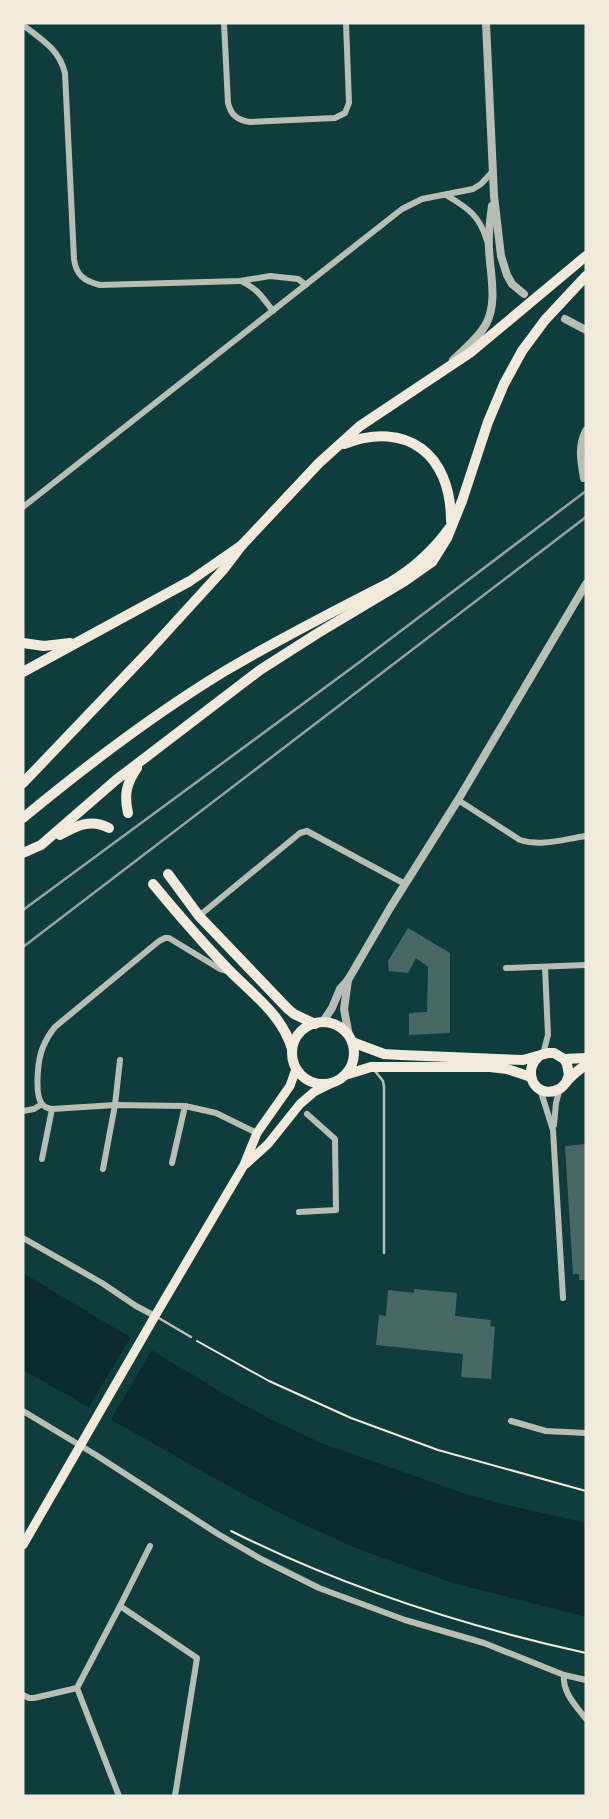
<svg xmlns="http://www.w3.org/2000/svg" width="609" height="1819" font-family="Jost,sans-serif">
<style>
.water{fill:#0a2a2b}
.pier{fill:#0f3d3e}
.building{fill:#486865}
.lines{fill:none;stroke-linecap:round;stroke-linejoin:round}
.path{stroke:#f1e9da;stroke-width:2}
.service{stroke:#b8beb3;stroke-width:2.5}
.minor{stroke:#b8beb3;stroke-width:6}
.tertiary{stroke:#b8beb3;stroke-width:8}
.secondary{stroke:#f1e9da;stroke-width:9}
.primary{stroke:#f1e9da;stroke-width:10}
.trunk{stroke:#f1e9da;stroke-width:10}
.rail{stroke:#97a49c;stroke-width:2.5}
</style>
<rect width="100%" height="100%" fill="#0f3d3e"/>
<!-- water -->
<path class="water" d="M23 1273 221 1392 266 1417 321 1443 460 1492 502 1504 586 1523V1617L453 1583 353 1547 292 1519 232 1488 23 1370Z"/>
<!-- pier -->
<path class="pier" d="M132 1335 153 1348 109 1423 87 1410Z"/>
<!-- building -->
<g class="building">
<path d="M408 928 450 953V1033L409 1035V1013L427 1012 428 967 416 958 408 973 389 971 388 961Z"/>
<path d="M586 1144V1280H579V1274H573L565 1146Z"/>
<path d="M414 1289 457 1293 455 1316 491 1320 490 1326 495 1327 491 1379 461 1377 463 1354 376 1345 379 1315 386 1316 388 1290 414 1293Z"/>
</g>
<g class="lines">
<!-- path -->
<g class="path">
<path d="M197 1341 269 1381 351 1418 438 1450 586 1491"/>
<path d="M231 1531C343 1587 463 1626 586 1653"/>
</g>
<!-- service -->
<g class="service">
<path d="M375 1071 383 1081 384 1087V1253"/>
<path d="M157 1317 191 1337"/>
</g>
<!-- minor -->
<g class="minor">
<path d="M224 23 228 103C231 115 237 120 250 122L335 118 345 113 349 103 346 23"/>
<path d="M23 25C41 39 59 49 65 73L74 259C76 275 84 281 100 285L240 281 270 276 298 279 306 285"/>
<path d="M446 195C468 208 480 216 487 241"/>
<path d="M241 281C258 289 262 297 273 311"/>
<path d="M23 507 402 209 422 199 473 189 481 184 493 171"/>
<path d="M458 800 520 840C542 847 564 839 586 836"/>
<path d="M199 916 300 833 307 831 405 884"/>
<path d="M506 968 586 965"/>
<path d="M229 972 220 969 169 938H165L159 941 55 1027C50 1033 46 1040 43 1047 38 1058 34 1094 42 1104 46 1108 47 1108 52 1109L115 1105 185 1106 216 1113 257 1133"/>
<path d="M543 1054 548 1035 545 967"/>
<path d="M540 1089 553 1130 563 1298"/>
<path d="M23 1111 34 1109 42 1104"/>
<path d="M554 1125 556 1103 560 1088"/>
<path d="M42 1159 52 1109"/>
<path d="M172 1163 185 1106"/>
<path d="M103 1169 115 1105 120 1060"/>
<path d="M299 1212 336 1210 335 1139 307 1114"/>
<path d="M23 1238 102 1283 136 1306 155 1316"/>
<path d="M23 1411 96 1455 218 1534 261 1559 319 1588 405 1620 484 1643 564 1675 586 1680"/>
<path d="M511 1421 546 1431 586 1433"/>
<path d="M120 1606 150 1546"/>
<path d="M564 1675C562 1692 576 1706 586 1719"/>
<path d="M77 1688 120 1606 197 1658 175 1796"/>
<path d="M23 1695 29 1698H34L77 1688 119 1796"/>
</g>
<!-- tertiary -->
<g class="tertiary">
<path d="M486 23 494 196 501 256 507 275 512 284 524 294"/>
<path d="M565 319 586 330"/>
<path d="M453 360C464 349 478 339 486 324 498 302 490 273 489 249 488 235 490 220 492 206"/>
<path d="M584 478C581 461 578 446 586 431"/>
<path d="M348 980 344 1009 349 1036"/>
<path d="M322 1023 332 1008 340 989 348 980 390 908 458 800 586 584"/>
</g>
<!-- secondary -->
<g class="secondary">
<path d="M246 1164 268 1144 300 1104 314 1092 330 1084"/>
<path d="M23 1545 155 1316 244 1165 257 1133 290 1086 296 1069"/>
</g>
<!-- primary -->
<g class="primary">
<path d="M344 444C407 420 451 454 451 521"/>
<path d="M23 643 44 646 70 643"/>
<path d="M23 672 190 581 242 545 319 463 360 426 471 352 586 256"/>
<path d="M128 813C124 795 126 784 137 768"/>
<path d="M60 835C76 826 91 818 109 828"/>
<path d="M23 853 41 845 116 780 260 670 318 633 405 581 432 562 447 538 462 501 488 422 504 384 522 351 545 320 586 276"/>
<path d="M168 874 199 916 288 1009 294 1014 315 1024"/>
<path d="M153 884C177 913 202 942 228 969 252 994 282 1014 292 1049"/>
<circle cx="323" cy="1053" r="31"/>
<path d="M352 1042 384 1054 401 1055 523 1060 548 1053H554L564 1059 567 1064 569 1075 567 1080"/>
<path d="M538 1057C522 1072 535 1099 557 1090 563 1088 565 1083 569 1079 574 1073 580 1069 586 1065"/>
<path d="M564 1059 586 1058"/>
<path d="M345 1075 371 1067H490L507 1069 531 1077"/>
</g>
<!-- trunk -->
<g class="trunk">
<path d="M23 783 150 650 223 570 242 545"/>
<path d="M23 818C87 765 154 714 225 671 279 639 334 611 389 583 415 568 434 550 451 526"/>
</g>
<!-- rail -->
<g class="rail">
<path d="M23 910 361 661 586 491"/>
<path d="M23 947 586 517"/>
</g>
</g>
<!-- border -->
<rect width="609" height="1819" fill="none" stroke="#f1e9da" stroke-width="49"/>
</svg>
